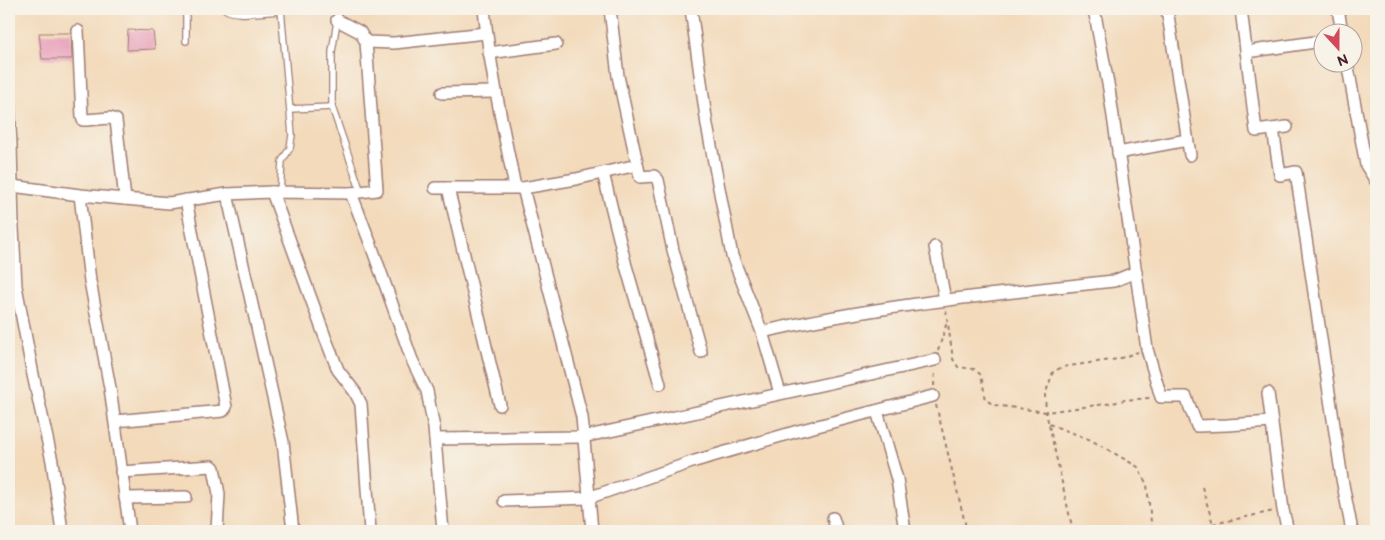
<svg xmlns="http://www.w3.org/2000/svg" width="1385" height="540" font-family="'Balsamiq Sans',sans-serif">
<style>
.building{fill:#e9a5be}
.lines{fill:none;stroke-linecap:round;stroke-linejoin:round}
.lane-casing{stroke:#9e7c73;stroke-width:8}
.street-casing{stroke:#9e7c73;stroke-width:14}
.path{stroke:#9e7c73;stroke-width:2;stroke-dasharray:4 4;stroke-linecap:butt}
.lane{stroke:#fff;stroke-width:5.5}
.street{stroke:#fff;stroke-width:11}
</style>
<rect width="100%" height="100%" fill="#f7f3e8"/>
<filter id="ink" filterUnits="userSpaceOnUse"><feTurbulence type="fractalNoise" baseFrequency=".02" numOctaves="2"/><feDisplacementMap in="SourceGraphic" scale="10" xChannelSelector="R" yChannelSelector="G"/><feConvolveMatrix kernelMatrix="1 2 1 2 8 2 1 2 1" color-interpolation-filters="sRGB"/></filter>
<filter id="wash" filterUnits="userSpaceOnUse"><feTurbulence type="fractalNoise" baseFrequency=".0096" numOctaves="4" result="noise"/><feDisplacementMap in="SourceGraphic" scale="20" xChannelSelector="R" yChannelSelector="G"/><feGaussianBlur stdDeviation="1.12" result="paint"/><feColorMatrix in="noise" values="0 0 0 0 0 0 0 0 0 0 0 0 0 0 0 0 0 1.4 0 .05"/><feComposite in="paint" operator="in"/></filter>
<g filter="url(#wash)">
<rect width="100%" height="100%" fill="#f3dabb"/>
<g id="blocks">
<!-- building -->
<g class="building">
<path d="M128 30 153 31 155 49 127 50Z"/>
<path d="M39 33H71L72 59H42Z"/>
</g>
</g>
</g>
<g filter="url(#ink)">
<use href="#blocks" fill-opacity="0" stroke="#9e7c73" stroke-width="1"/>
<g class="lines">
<defs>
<g id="lane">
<path d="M186 9V41"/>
<path d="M225 9C235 17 268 11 282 11"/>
<path d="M339 9 332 52V107L361 192"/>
<path d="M290 109 332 107"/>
<path d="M280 192 282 161 290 148 292 135 281 9"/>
</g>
<g id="street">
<path d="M484 9C490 69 503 128 515 187"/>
<path d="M610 9 618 76 640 177 654 176 658 180 673 250 701 352"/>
<path d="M691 9 707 125 732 256 762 332 780 393"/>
<path d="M1094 9 1109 89 1147 349 1161 397H1186L1197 426 1227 425 1272 422"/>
<path d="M1167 9 1190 155"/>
<path d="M1241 9 1256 131 1287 127"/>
<path d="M1338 9 1342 32"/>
<path d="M78 31 82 117 83 120H86L110 118 116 120 125 199"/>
<path d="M366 42 394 43 486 33"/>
<path d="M1246 52 1322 41"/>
<path d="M489 53 556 44"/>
<path d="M1347 62 1366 165 1376 181"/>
<path d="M442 93 496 92"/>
<path d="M9 106 11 147 13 228 16 286 33 375 52 461 62 531"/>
<path d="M1273 129 1280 175 1296 172 1342 479 1352 531"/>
<path d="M1118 153 1187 140"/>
<path d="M603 173 626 266 660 384"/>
<path d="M12 186 80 195 169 203 227 194 272 192 351 193 377 190 366 42 360 32 337 20"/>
<path d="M435 188H523L576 179 637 165"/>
<path d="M448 188 500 405"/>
<path d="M523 188 582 417 592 531"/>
<path d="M272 192 325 337 338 370 355 392 361 404 370 531"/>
<path d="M351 193 371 245 412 360 427 391 434 428 443 531"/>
<path d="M227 194 283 442 293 531"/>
<path d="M80 195 90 281 110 388 130 531"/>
<path d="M935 247 945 300"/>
<path d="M762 332C877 305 996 294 1114 281L1136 272"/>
<path d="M1268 393 1283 510 1288 531"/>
<path d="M877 411 897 479 905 531"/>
<path d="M115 421 223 411 226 407 186 200"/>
<path d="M435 439 583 437 935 360"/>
<path d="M121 472 212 466 214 468 219 494 217 531"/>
<path d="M125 498 186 497"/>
<path d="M504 501 588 498 695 461 798 431 933 396"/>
<path d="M833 518 837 531"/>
</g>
</defs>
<!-- lane casing -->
<use href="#lane" class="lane-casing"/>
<!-- street casing -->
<use href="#street" class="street-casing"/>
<!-- path -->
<g class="path">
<path d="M946 310 953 359 958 367 974 369 981 375 986 400 994 405 1046 412 1113 403 1124 400 1150 398"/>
<path d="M938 351 947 322"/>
<path d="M934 386 935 370"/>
<path d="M936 405 967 531"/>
<path d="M1049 424 1091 440 1138 467 1147 485 1152 531"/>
<path d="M1202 487 1213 524V531"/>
<path d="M1213 524 1274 511"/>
<path d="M1073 531 1046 412 1045 395 1053 372 1062 367 1118 359 1138 352"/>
</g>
<!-- lane -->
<use href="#lane" class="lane"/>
<!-- street -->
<use href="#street" class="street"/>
</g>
</g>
<!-- margin -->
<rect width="1385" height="540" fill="none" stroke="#f7f3e8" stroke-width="30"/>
<!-- north arrow -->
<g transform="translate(1338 48) rotate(159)"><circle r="24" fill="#f7f3e8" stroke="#b29e9c"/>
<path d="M0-4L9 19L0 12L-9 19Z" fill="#d1495b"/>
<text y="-8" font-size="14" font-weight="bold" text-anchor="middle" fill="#4a1f2b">N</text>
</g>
</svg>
